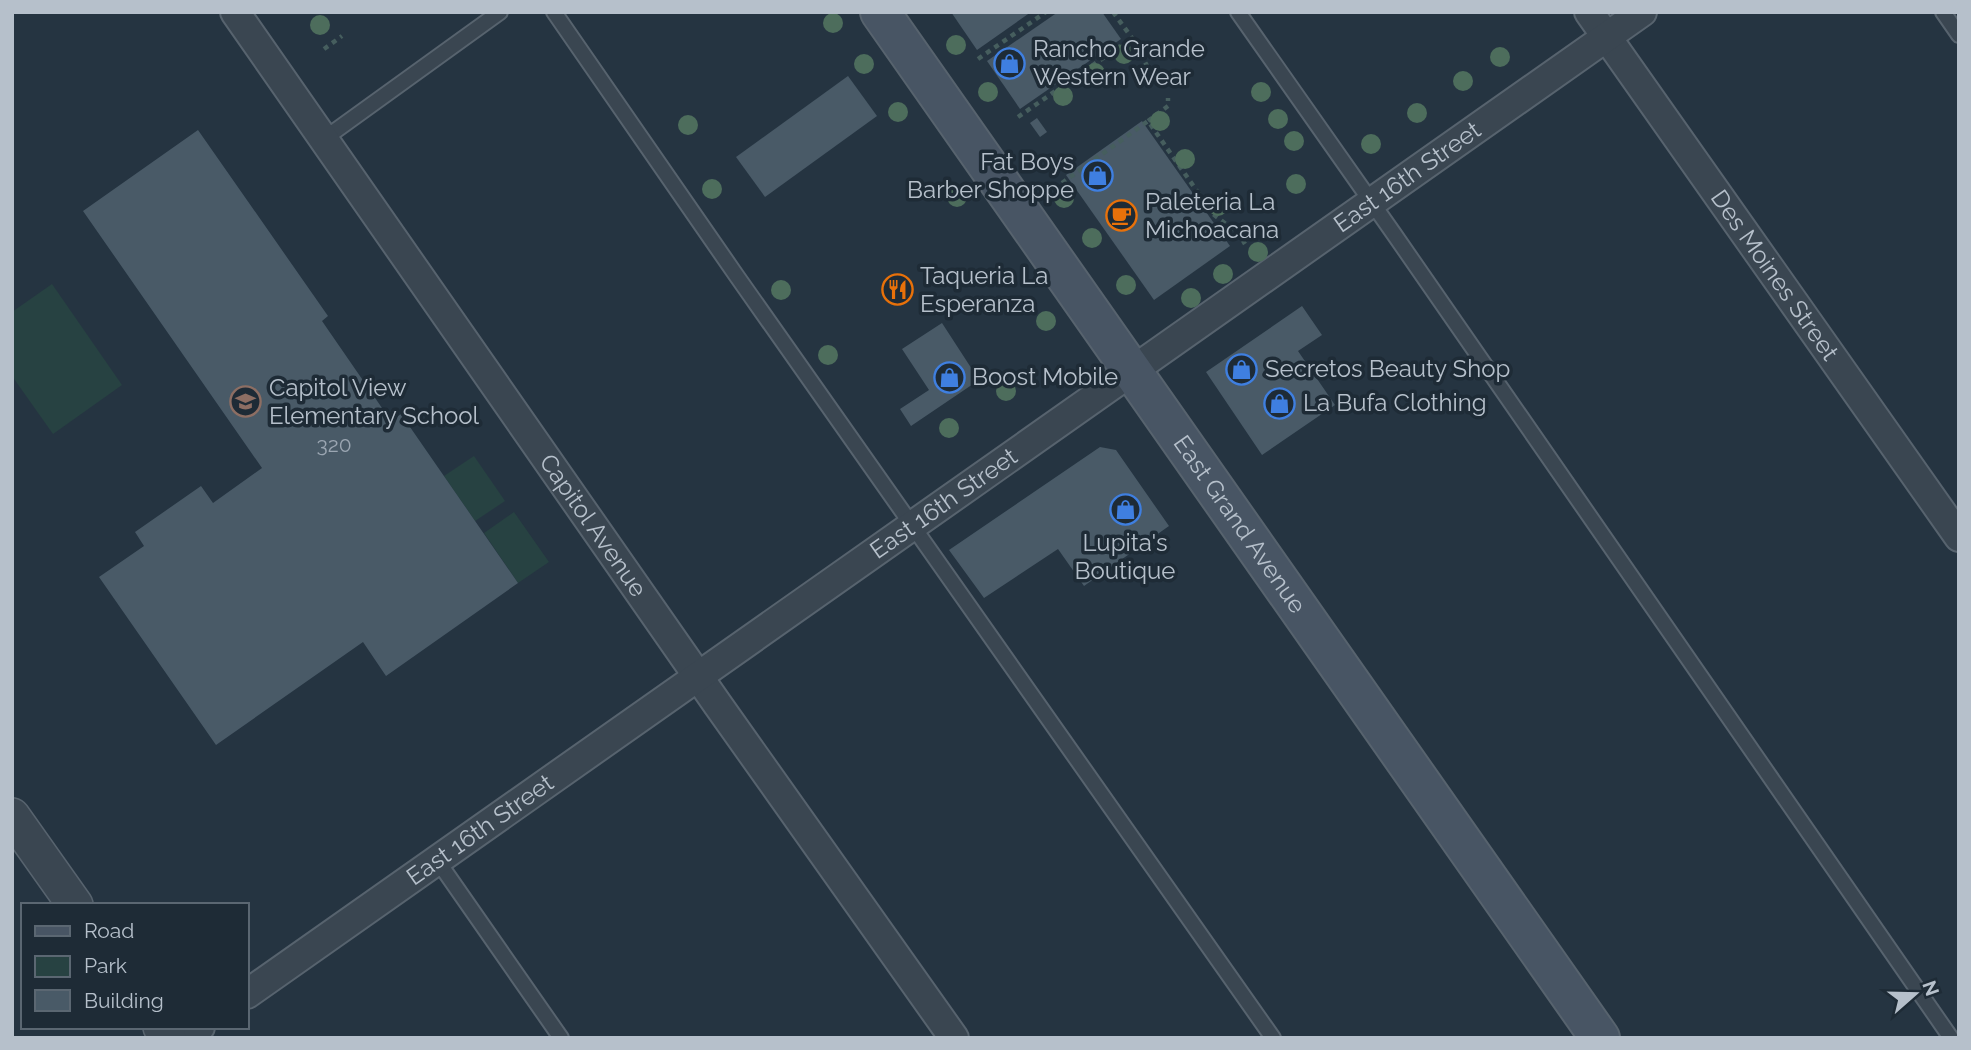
<svg xmlns="http://www.w3.org/2000/svg" width="1971" height="1050" font-family="Raleway,sans-serif">
<style>
.green{fill:#274242}
.building{fill:#495a67}
.lines{fill:none;stroke-linecap:round;stroke-linejoin:round}
.service-casing{stroke:#57636e;stroke-width:18}
.minor-casing{stroke:#57636e;stroke-width:32}
.tertiary-casing{stroke:#57636e;stroke-width:38}
.secondary-casing{stroke:#57636e;stroke-width:42}
.path{stroke:#465e5e;stroke-width:4.5;stroke-dasharray:5 5;stroke-linecap:butt}
.service{stroke:#3a4651;stroke-width:14}
.minor{stroke:#3a4651;stroke-width:28}
.tertiary{stroke:#3a4651;stroke-width:35}
.secondary{stroke:#485564;stroke-width:38}
.tree{fill:#4d6d5c}
.labels{text-anchor:middle;stroke-width:7;stroke-linejoin:round;paint-order:stroke}
.number-label{font-size:21px;fill:#9ba6b2}
.poi-label{font-size:24px;fill:#b6c0cb;stroke:#1e2b36;text-anchor:start}
.street-label{font-size:24px;fill:#b6c0cb;stroke:#1e2b36}
</style>
<rect width="100%" height="100%" fill="#253441"/>
<!-- green -->
<g class="green">
<path d="M52 284 122 385 53 434 12 376V312Z"/>
<path d="M474 456 505 501 475 521 444 476Z"/>
<path d="M514 512 549 562 518 583 484 533Z"/>
</g>
<!-- building -->
<g class="building">
<path d="M951 12H1031L977 50Z"/>
<path d="M1058 12H1102L1121 39 1020 109 987 61Z"/>
<path d="M848 76 877 116 765 197 736 157Z"/>
<path d="M1037 118 1047 132 1040 137 1030 123Z"/>
<path d="M1142 121 1230 246 1154 300 1066 175Z"/>
<path d="M198 130 328 316 322 321 391 421 401 414 518 583 386 676 363 642 216 745 99 577 144 546 135 532 201 486 213 503 262 468 83 211Z"/>
<path d="M1302 306 1322 335 1298 351 1335 405 1262 455 1206 372Z"/>
<path d="M942 323 979 380 911 426 900 409 929 390 902 349Z"/>
<path d="M1100 447 1116 450 1169 526 1084 586 1058 549 984 598 949 550Z"/>
</g>
<g class="lines">
<defs>
<g id="service">
<path d="M554 12 736 275 1273 1038"/>
<path d="M1238 12 1394 234 1951 1038"/>
<path d="M1943 12 1959 35"/>
<path d="M324 139 500 12"/>
<path d="M437 860 561 1038"/>
</g>
<g id="minor">
<path id="s1" d="M235 12 718 705 954 1038"/>
<path id="s2" d="M1589 12 1959 537"/>
<path id="s3" d="M247 994 1642 12"/>
<path d="M185 1038 200 1027"/>
</g>
<g id="tertiary">
<path d="M12 816 75 905"/>
<path d="M161 1027 168 1038"/>
</g>
<g id="secondary">
<path id="s4" d="M880 12 1600 1038"/>
</g>
</defs>
<!-- service casing -->
<use href="#service" class="service-casing"/>
<!-- minor casing -->
<use href="#minor" class="minor-casing"/>
<!-- tertiary casing -->
<use href="#tertiary" class="tertiary-casing"/>
<!-- secondary casing -->
<use href="#secondary" class="secondary-casing"/>
<!-- path -->
<g class="path">
<path d="M1113 12 1132 38 1152 75"/>
<path d="M324 49 342 36"/>
<path d="M978 59 1046 12"/>
<path d="M1018 117 1132 38"/>
<path d="M1148 121 1168 106V98"/>
<path d="M1062 183 1148 121 1213 214 1239 234 1245 244"/>
</g>
<!-- service -->
<use href="#service" class="service"/>
<!-- minor -->
<use href="#minor" class="minor"/>
<!-- tertiary -->
<use href="#tertiary" class="tertiary"/>
<!-- secondary -->
<use href="#secondary" class="secondary"/>
</g>
<!-- trees -->
<g class="tree">
<circle cx="833" cy="23" r="10"/>
<circle cx="320" cy="25" r="10"/>
<circle cx="956" cy="45" r="10"/>
<circle cx="1124" cy="54" r="10"/>
<circle cx="1500" cy="57" r="10"/>
<circle cx="864" cy="64" r="10"/>
<circle cx="1095" cy="73" r="10"/>
<circle cx="1463" cy="81" r="10"/>
<circle cx="988" cy="92" r="10"/>
<circle cx="1261" cy="92" r="10"/>
<circle cx="1063" cy="96" r="10"/>
<circle cx="898" cy="112" r="10"/>
<circle cx="1417" cy="113" r="10"/>
<circle cx="1278" cy="119" r="10"/>
<circle cx="1160" cy="121" r="10"/>
<circle cx="688" cy="125" r="10"/>
<circle cx="1294" cy="141" r="10"/>
<circle cx="1371" cy="144" r="10"/>
<circle cx="1185" cy="159" r="10"/>
<circle cx="1296" cy="184" r="10"/>
<circle cx="712" cy="189" r="10"/>
<circle cx="957" cy="197" r="10"/>
<circle cx="1064" cy="198" r="10"/>
<circle cx="1218" cy="206" r="10"/>
<circle cx="1092" cy="238" r="10"/>
<circle cx="1258" cy="252" r="10"/>
<circle cx="1223" cy="274" r="10"/>
<circle cx="1126" cy="285" r="10"/>
<circle cx="781" cy="290" r="10"/>
<circle cx="1191" cy="298" r="10"/>
<circle cx="1046" cy="321" r="10"/>
<circle cx="828" cy="355" r="10"/>
<circle cx="1006" cy="391" r="10"/>
<circle cx="949" cy="428" r="10"/>
</g>
<!-- icons -->
<defs>
<symbol id="shop-ring" viewBox="-11 -11 22 22"><circle r="9.5" fill="#1e2b36" stroke="#3f7fe0" stroke-width="1.5"/><path d="M-5-2.5h2.3a2.7 3.5 0 0 1 5.4 0H5L5.5 6h-11ZM-1.5-2.5h3a1.5 2.3 0 0 0-3 0Z" fill="#3f7fe0"/></symbol>
<symbol id="cafe-ring" viewBox="-11 -11 22 22"><circle r="9.5" fill="#1e2b36" stroke="#e8710a" stroke-width="1.5"/><path d="M-5.5-4.5H6V0H3Q3 3.5 0 3.5H-2.5Q-5.5 3.5-5.5 0ZM3-3.2v2h1.7v-2ZM-6 4.5H4V6H-6Z" fill="#e8710a"/></symbol>
<symbol id="restaurant-ring" viewBox="-11 -11 22 22"><circle r="9.5" fill="#1e2b36" stroke="#e8710a" stroke-width="1.5"/><path d="M-5-6h1v4h1v-4h1v4h1v-4h1v5L-1.5 .5V6h-2V.5L-5-1ZM5-6V6H3V1.5H1.5Q1.5-4 5-6Z" fill="#e8710a"/></symbol>
<symbol id="school-ring" viewBox="-11 -11 22 22"><circle r="9.5" fill="#1e2b36" stroke="#8d6e63" stroke-width="1.5"/><path d="M0-5L7-2L0 1L-7-2ZM-4 1L0 2.5L4 1V4Q0 6-4 4Z" fill="#8d6e63"/></symbol>
</defs>
<g fill-rule="evenodd">
<use href="#shop-ring" x="992" y="46" width="35" height="35"/>
<use href="#shop-ring" x="1080" y="158" width="35" height="35"/>
<use href="#cafe-ring" x="1104" y="198" width="35" height="35"/>
<use href="#restaurant-ring" x="880" y="272" width="35" height="35"/>
<use href="#shop-ring" x="1224" y="352" width="35" height="35"/>
<use href="#shop-ring" x="932" y="360" width="35" height="35"/>
<use href="#school-ring" x="228" y="384" width="35" height="35"/>
<use href="#shop-ring" x="1262" y="386" width="35" height="35"/>
<use href="#shop-ring" x="1108" y="492" width="35" height="35"/>
</g>
<g class="labels">
<!-- number labels -->
<g class="number-label">
<text x="334" y="452">320</text>
</g>
<!-- poi labels -->
<g class="poi-label">
<text x="1033" y="57">Rancho Grande<tspan x="1033" dy="28">Western Wear</tspan></text>
<text x="1074" y="170" text-anchor="end">Fat Boys<tspan x="1074" dy="28">Barber Shoppe</tspan></text>
<text x="1145" y="210">Paleteria La<tspan x="1145" dy="28">Michoacana</tspan></text>
<text x="920" y="284">Taqueria La<tspan x="920" dy="28">Esperanza</tspan></text>
<text x="1265" y="377">Secretos Beauty Shop</text>
<text x="972" y="385">Boost Mobile</text>
<text x="269" y="396">Capitol View<tspan x="269" dy="28">Elementary School</tspan></text>
<text x="1303" y="411">La Bufa Clothing</text>
<text x="1125" y="551" text-anchor="middle">Lupita's<tspan x="1125" dy="28">Boutique</tspan></text>
</g>
<!-- street labels -->
<g class="street-label">
<text dy="8" stroke="none"><textPath href="#s3" startOffset="1419">East 16th Street</textPath></text>
<text dy="8" stroke="none"><textPath href="#s2" startOffset="322">Des Moines Street</textPath></text>
<text dy="8" stroke="none"><textPath href="#s3" startOffset="852">East 16th Street</textPath></text>
<text dy="8" stroke="none"><textPath href="#s4" startOffset="626">East Grand Avenue</textPath></text>
<text dy="8" stroke="none"><textPath href="#s1" startOffset="626">Capitol Avenue</textPath></text>
<text dy="8" stroke="none"><textPath href="#s3" startOffset="285">East 16th Street</textPath></text>
</g>
</g>
<!-- border -->
<rect width="1971" height="1050" fill="none" stroke="#b6c0cb" stroke-width="28"/>
<!-- legend -->
<rect x="21" y="903" width="228" height="126" fill="#1e2b36" stroke="#5b6772" stroke-width="2"/>
<rect x="35" y="926" width="35" height="10" fill="#485564" stroke="#5b6772" stroke-width="2"/>
<text x="84" y="938" font-size="21" fill="#b6c0cb">Road</text>
<rect x="35" y="956" width="35" height="21" fill="#274242" stroke="#5b6772" stroke-width="2"/>
<text x="84" y="973" font-size="21" fill="#b6c0cb">Park</text>
<rect x="35" y="990" width="35" height="21" fill="#495a67" stroke="#5b6772" stroke-width="2"/>
<text x="84" y="1008" font-size="21" fill="#b6c0cb">Building</text>
<!-- north arrow -->
<g transform="translate(1915 994) rotate(70)" stroke="#1e2b36" stroke-width="5" paint-order="stroke">
<path d="M0-5L12 26L0 18L-12 26Z" fill="#b6c0cb"/>
<text y="-10" font-size="19" font-weight="bold" text-anchor="middle" fill="#b6c0cb">N</text>
</g>
</svg>
